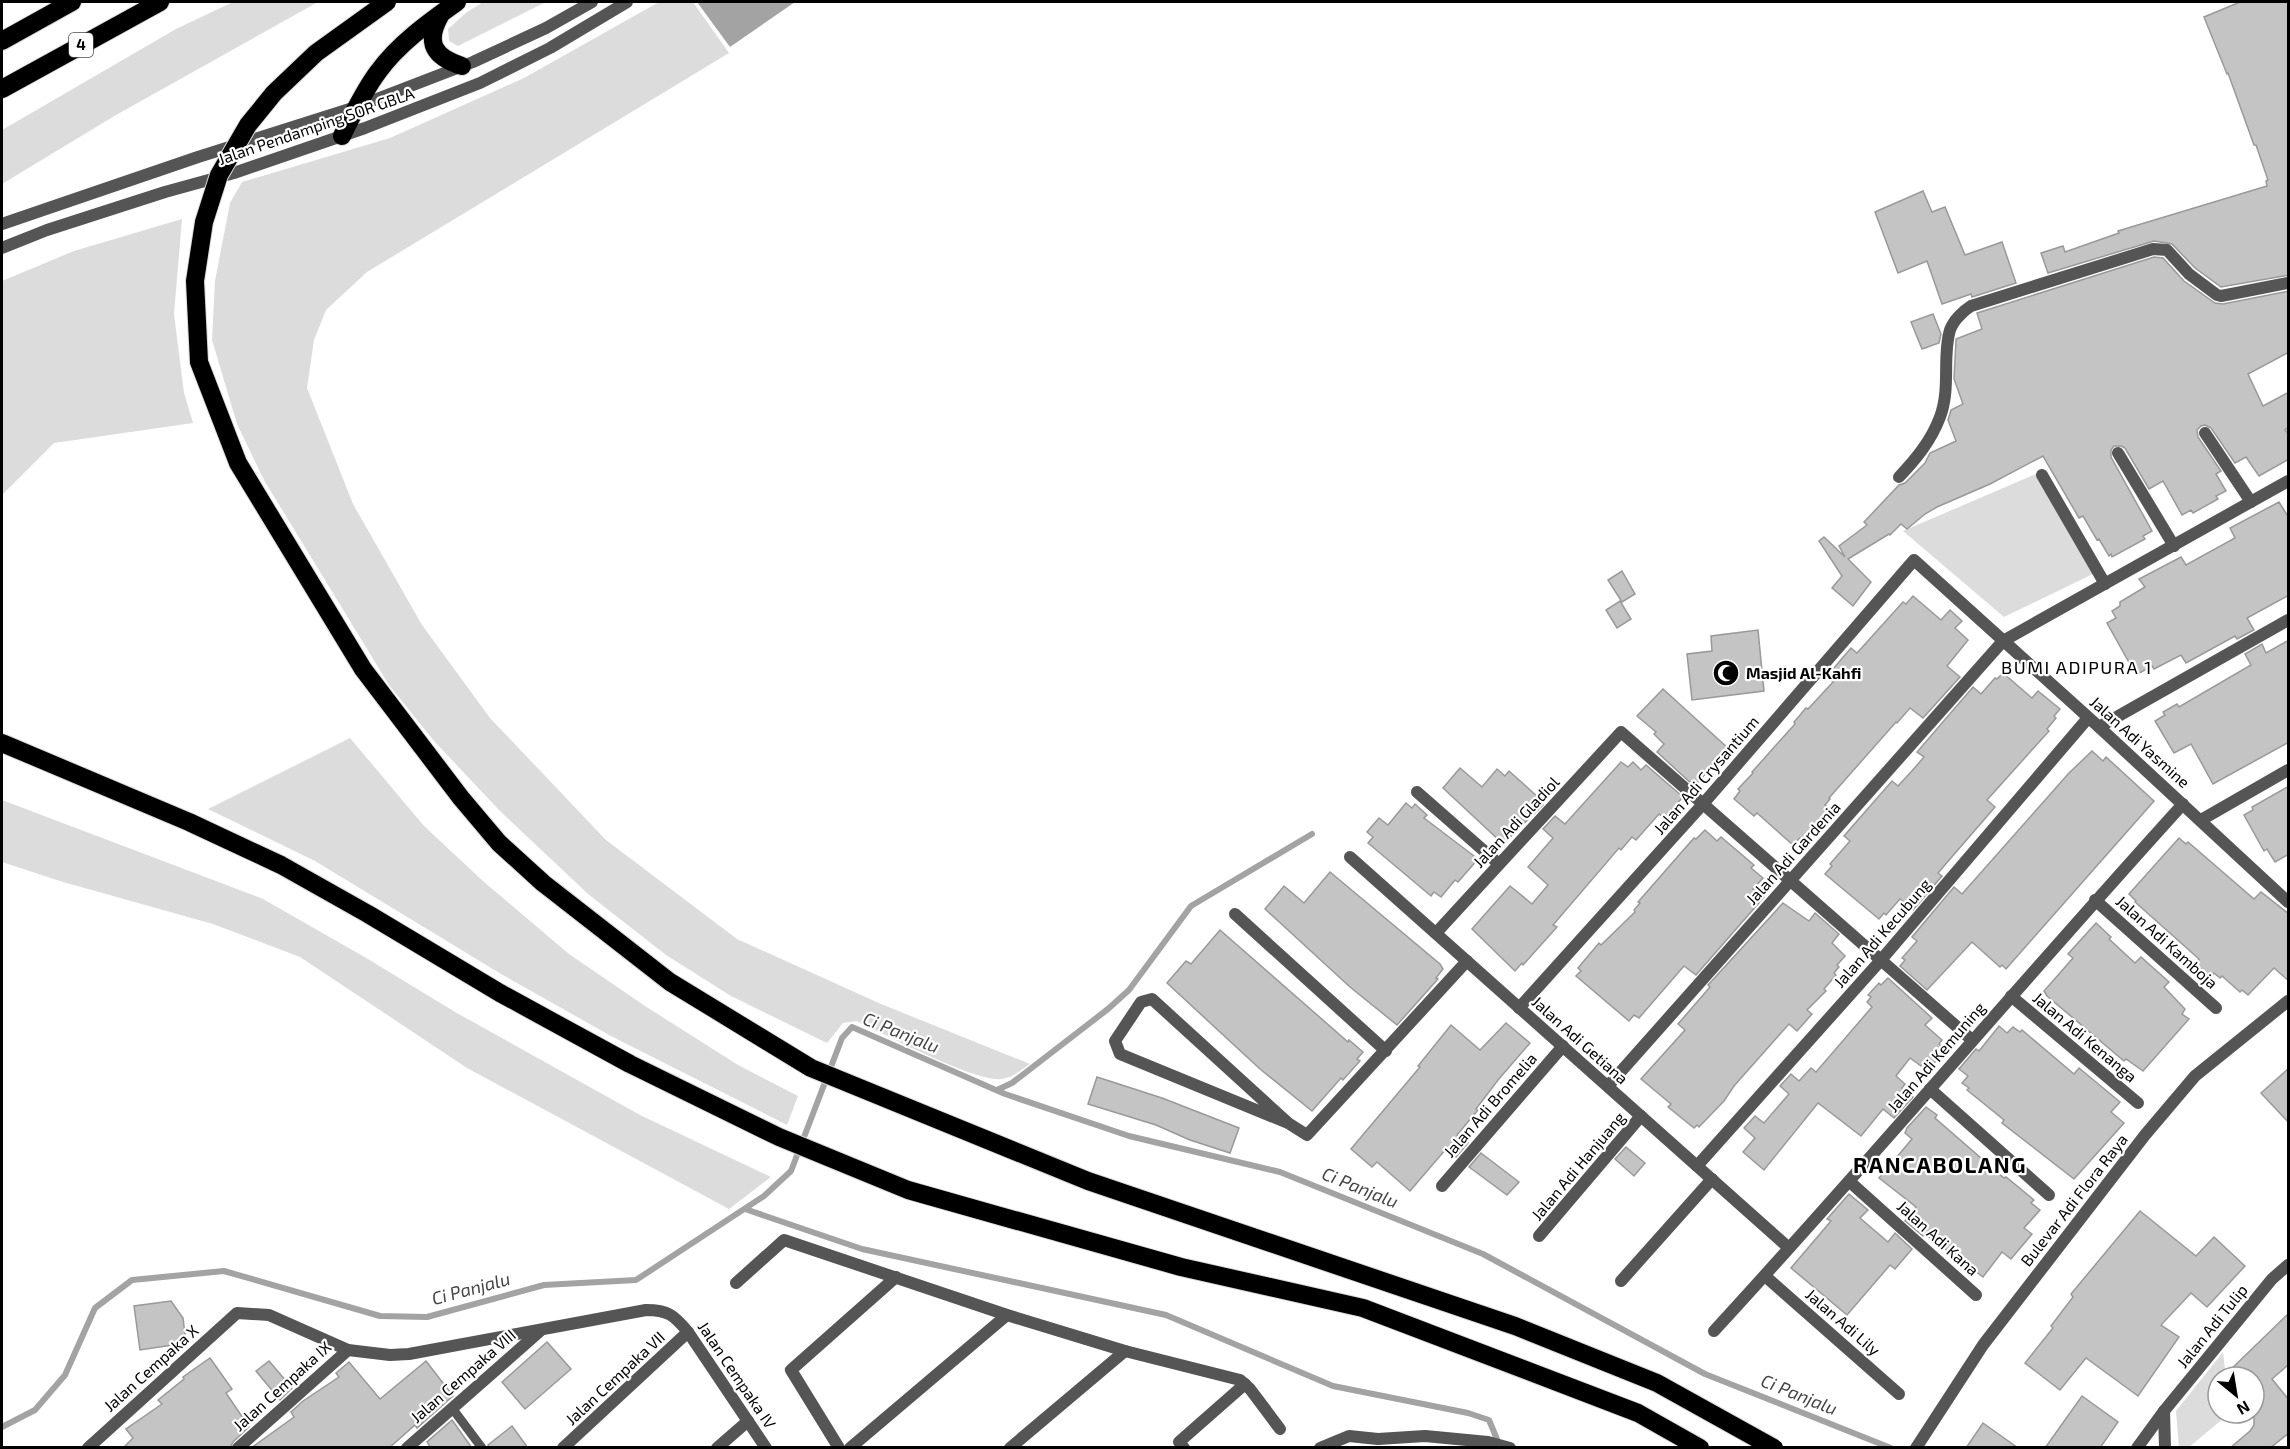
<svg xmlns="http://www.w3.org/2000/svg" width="2290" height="1449" font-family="'Exo 2',sans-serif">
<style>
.green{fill:#dcdcdc}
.water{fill:#a3a3a3}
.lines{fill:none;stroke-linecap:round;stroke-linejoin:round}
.stream{stroke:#a3a3a3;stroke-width:6}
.building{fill:#c4c4c4;stroke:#999;stroke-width:1.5}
.motorway-casing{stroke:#dbdbdb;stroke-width:20}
.service{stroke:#555;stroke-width:9}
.minor{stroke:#555;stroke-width:12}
.tertiary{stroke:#555;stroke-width:12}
.motorway{stroke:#000;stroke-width:18}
.motorway-bridge-casing{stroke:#dbdbdb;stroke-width:20;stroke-linecap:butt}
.motorway-bridge{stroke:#000;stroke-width:18}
.labels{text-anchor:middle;stroke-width:4.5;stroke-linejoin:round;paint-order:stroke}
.shield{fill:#fff;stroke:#4c4c4c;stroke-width:1.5}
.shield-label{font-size:15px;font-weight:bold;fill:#000}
.street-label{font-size:16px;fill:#000;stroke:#fff}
.poi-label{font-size:16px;font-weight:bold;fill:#000;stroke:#fff;text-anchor:start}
.neighbourhood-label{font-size:18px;letter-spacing:1.5px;fill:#000;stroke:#fff}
.water-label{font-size:18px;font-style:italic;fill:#444;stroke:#fff}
.district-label{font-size:22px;font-weight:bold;letter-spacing:1.5px;fill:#000;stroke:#fff}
</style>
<rect width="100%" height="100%" fill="#fff"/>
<!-- green -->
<g class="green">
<path d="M233 2H318L116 115 2 184V130L176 29Z"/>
<path d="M483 2H546L458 46 449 41 448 29 467 12Z"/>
<path d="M659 2H693L729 53 367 272 326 310 314 340 307 388 353 504 422 625 490 718 606 840 737 939 881 1004 1030 1064C1021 1070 1012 1078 1002 1079 977 1083 884 1034 857 1021L843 1023 827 1043 731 996 666 955 588 894 499 810 434 741 389 685 264 480 237 424 212 340 215 281 230 203 242 182 390 138 524 78Z"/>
<path d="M182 219 174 314 184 393 193 423 54 443 2 495V281L74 251Z"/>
<path d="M2045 470 2097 572 2004 617 1903 531Z"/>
<path d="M350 738 424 826 484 882 569 954 645 1006 738 1065 798 1096 787 1125 611 1036 501 974 315 861 208 809Z"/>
<path d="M2 800 263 899 368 959 455 1012 640 1115 771 1177 729 1209 467 1068 300 957 213 924 63 882 2 862Z"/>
<path d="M2223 1352 2226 1377H2218V1413H2230L2189 1447 2179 1448 2176 1411Z"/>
</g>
<!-- water -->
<path class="water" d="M697 2H795L730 47Z"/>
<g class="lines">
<!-- stream -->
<g class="stream">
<path d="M997 1090 1012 1083 1108 1009 1129 990 1191 906 1312 834"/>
<path d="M745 1209 862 1249 1166 1315 1333 1386 1468 1413 1489 1420 1499 1444"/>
<path d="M2 1427 35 1410 65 1375 95 1308 132 1280 224 1271 380 1316 427 1317 544 1285 636 1280 764 1196 791 1171 842 1038 852 1027 1005 1094 1129 1136 1280 1172 1483 1254 1705 1374 1891 1448"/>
</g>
</g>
<!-- building -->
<g class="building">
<path d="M2240 2H2289V275L2221 287 2195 268 2172 244 2154 241 2048 273 2041 253 2063 246 2065 252 2119 233 2118 231 2267 186 2266 181 2268 180 2256 145H2254L2228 73 2227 74 2204 17Z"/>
<path d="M1923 191 1932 212 1945 207 1965 255 2002 242 2016 283 1972 297 1971 294 1942 304 1927 261 1898 273 1875 212Z"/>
<path d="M2154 257 2163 258 2184 281 2215 303 2223 304 2289 291V352L2248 374 2263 406 2289 392V427L2285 430 2289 435V459L2259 476 2246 457 2235 463 2211 428 2205 425 2201 426 2197 430 2198 437 2221 471 2216 474 2226 491 2216 496 2218 499 2193 513 2191 510 2182 515 2163 481 2149 489 2125 448 2121 446H2114L2111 450V457L2152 531 2143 536 2145 539 2112 557 2111 554 2109 556 2099 539 2097 540 2083 516 2079 518 2043 456 1990 484 1937 507 1925 514 1907 529 1901 524 1890 535 1889 534 1848 559 1871 582 1853 606 1832 588 1842 576 1819 541 1824 537 1845 557 1839 546 1867 525 1864 522 1899 485 1905 483 1925 463 1930 453 1956 441 1948 420 1951 410 1963 404 1954 379 1956 341V339L1982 329 1977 313Z"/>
<path d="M1933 314 1941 334 1939 343 1922 349 1911 322Z"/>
<path d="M2279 502 2289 518V595L2247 618 2254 630 2237 639 2235 636 2186 663 2181 655 2154 669 2152 666 2136 675 2107 623 2116 618 2112 611 2120 606V602L2145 587 2139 579 2181 557 2186 565 2235 538 2230 528Z"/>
<path d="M1622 571 1635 594 1622 602 1608 580Z"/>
<path d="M1913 596 1941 620 1950 610 1962 621 1955 628 1968 640 1947 666 1960 677 1923 718 1910 708 1897 723 1896 722 1829 798 1830 799 1825 805 1831 810 1805 842 1800 838 1793 845 1757 813 1754 816 1734 799 1740 791 1738 789 1753 773 1752 772 1795 724 1794 722 1806 708 1808 709 1833 682 1827 676 1851 648 1857 653 1903 602 1906 604Z"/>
<path d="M1620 601 1631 619 1617 628 1606 610Z"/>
<path d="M1758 630 1764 691 1692 700 1687 654 1712 651 1711 636Z"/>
<path d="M2289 640V742L2213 784 2191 744 2174 753 2155 721 2165 715 2163 712 2177 704 2179 707 2251 665 2245 654 2262 644 2266 653Z"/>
<path d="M2003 673 2032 698 2038 691 2060 709 2054 716 2056 718 2047 729 2049 731 1987 800 1995 807 1938 873 1942 876 1913 910 1900 899 1886 915 1884 913 1879 919 1825 874 1832 866 1830 864 1850 841 1844 836 1892 781 1898 786 1911 772 1924 757 1917 752 1973 687 1981 694 1995 678 1997 679Z"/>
<path d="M1663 689 1729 749 1694 786 1657 752 1664 744 1654 734 1656 732 1637 716Z"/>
<path d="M2092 751 2103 761 2106 757 2154 801 2006 969 2002 965 2000 967 1972 942 1927 990 1900 966 1905 960 1902 958 1917 941 1912 937 1954 887 1962 894 2069 773Z"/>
<path d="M1621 762 1628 767 1633 762 1641 770 1646 765 1683 797 1664 818 1659 814 1636 840 1632 837 1621 850 1619 848 1553 925 1557 927 1523 965 1522 963 1515 971 1472 929 1510 886 1532 904 1548 885 1528 867 1553 838 1543 829 1555 816 1565 824Z"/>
<path d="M1460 768 1482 787 1497 769 1505 776 1509 771 1539 798 1537 800 1543 805 1503 844 1443 788Z"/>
<path d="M2289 786V854L2275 862 2267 849 2264 851 2244 815 2253 810 2252 807Z"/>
<path d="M1406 803 1412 808 1415 804 1427 815 1424 818 1478 859 1458 882 1455 880 1441 897 1434 892 1431 896 1368 843 1373 837 1367 832 1379 818 1388 825Z"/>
<path d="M1705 830 1717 841 1721 837 1754 865 1751 868 1763 878 1753 889 1764 897 1696 975 1684 966 1639 1018 1634 1015 1629 1021 1576 976 1581 971 1578 968 1599 943 1601 945 1635 912 1634 910 1640 903 1638 902 1694 838 1696 839Z"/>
<path d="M2179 838 2186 844 2188 842 2254 899 2261 892 2289 914V981L2274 968 2248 995 2242 990 2240 992 2222 976 2220 978 2214 973 2208 980 2193 967 2199 959 2135 902 2136 901 2129 894Z"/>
<path d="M1330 872 1440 964 1443 969 1436 978 1438 979 1397 1025 1350 987 1265 909 1284 886 1304 903Z"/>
<path d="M1783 903 1809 921 1815 913 1839 934 1832 943 1845 956 1837 965 1839 967 1834 973 1836 975 1824 989 1826 991 1807 1010 1812 1014 1805 1022 1797 1031 1789 1024 1734 1086 1724 1101 1699 1127 1697 1125 1694 1128 1668 1107 1671 1104 1641 1079 1685 1030 1678 1024 1710 987 1708 985Z"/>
<path d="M2096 923 2111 937 2109 939 2135 963 2141 957 2169 982 2164 987 2185 1009 2182 1014 2189 1019 2143 1071 2126 1059 2124 1061 2047 996 2044 991 2073 958 2068 954Z"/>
<path d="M1220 930 1348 1042 1349 1040 1363 1052 1357 1059 1360 1061 1343 1080 1341 1078 1312 1111 1260 1069 1167 983 1186 961 1191 964Z"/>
<path d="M1888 978 1932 1018 1925 1025 1942 1040 1939 1044 1945 1050 1930 1068 1923 1063 1921 1066 1910 1058 1896 1076 1905 1084 1902 1088 1913 1097 1894 1118 1883 1109 1861 1136 1818 1103 1764 1170 1743 1152 1755 1138 1744 1128 1755 1116 1764 1123 1789 1094 1780 1086 1791 1074 1799 1081 1811 1068 1816 1072 1872 1007 1867 1002 1871 997 1868 995 1879 983 1881 985Z"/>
<path d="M1506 1023 1530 1043 1498 1080 1476 1109 1478 1110 1457 1135 1468 1143 1456 1157 1446 1149 1410 1191 1377 1162 1372 1167 1351 1149 1420 1067 1418 1066 1451 1025 1480 1050Z"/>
<path d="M1999 1026 2007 1033 2013 1027 2020 1032 2022 1030 2074 1074 2079 1068 2120 1102 2111 1112 2124 1123 2074 1179 2002 1123 2004 1120 1967 1090 1969 1088 1962 1083 1968 1076 1959 1069 1976 1049 1979 1051Z"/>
<path d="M2289 1068V1123L2261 1093Z"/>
<path d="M1097 1077 1162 1098 1239 1128 1230 1153 1190 1140 1156 1125 1088 1104Z"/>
<path d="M1926 1107 1937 1115 1935 1118 2004 1178 2006 1177 2034 1200 2031 1203 2040 1210 2024 1228 2032 1234 2011 1259 2002 1252 1983 1277 1925 1234 1923 1236 1905 1221 1916 1207 1879 1178 1912 1139 1905 1133 1907 1128Z"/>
<path d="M1626 1147 1645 1163 1634 1176 1615 1159Z"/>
<path d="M1481 1153 1519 1182 1507 1195 1469 1167Z"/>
<path d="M1849 1194 1868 1210 1860 1218 1888 1242 1895 1233 1912 1249 1895 1269 1890 1265 1847 1315 1791 1268 1831 1221 1827 1219Z"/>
<path d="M2140 1211 2196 1256 2214 1237 2245 1266 2207 1307 2191 1293 2161 1325 2179 1337 2138 1396 2086 1358 2060 1390 2025 1363 2053 1328 2051 1326 2073 1297 2071 1294Z"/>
<path d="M171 1301 183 1318 186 1343 140 1350 134 1306Z"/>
<path d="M2289 1313V1364L2272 1379 2289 1400V1433L2270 1448H2230L2250 1431 2254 1425V1377H2223Z"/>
<path d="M547 1342 571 1369 525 1409 502 1382Z"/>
<path d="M210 1358 232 1389 226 1393 249 1427 233 1442 230 1448H123L133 1438 126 1429 162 1404 158 1400 184 1379 183 1377Z"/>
<path d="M269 1361 292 1388 280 1400 256 1371Z"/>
<path d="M426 1361 453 1396 417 1428 415 1425 389 1448H251L294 1417 291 1412 303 1401 339 1377 336 1373 349 1362 380 1399Z"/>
<path d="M2082 1396 2118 1422 2100 1448H2045Z"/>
<path d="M452 1420 472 1448H431L427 1442Z"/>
<path d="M1983 1423 2018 1448H1966Z"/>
<path d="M512 1426 528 1448H489L488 1445Z"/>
</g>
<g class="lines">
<defs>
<g id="motorway">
<path d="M440 16C425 43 434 57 462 66"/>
<path d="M2 41 72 2"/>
<path d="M2 89 160 2"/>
<path d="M342 136C353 114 363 92 378 72 398 44 429 22 457 2"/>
<path d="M2 743 189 822 281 865 368 914 500 993 630 1064 779 1137 908 1190 1181 1267 1363 1308 1638 1413 1700 1448"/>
</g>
</defs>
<!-- motorway casing -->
<use href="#motorway" class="motorway-casing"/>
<!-- service -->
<path class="service" d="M452 1408 482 1448"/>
<!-- minor -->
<g class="minor">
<path d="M2205 433 2251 502"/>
<path d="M2118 453 2174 546"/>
<path d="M2042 475 2105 584"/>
<path d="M1899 477C1916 459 1931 441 1940 417 1951 388 1942 356 1950 330 1953 321 1963 311 1971 306L2153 249 2167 250 2189 274 2217 295 2221 296 2288 283"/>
<path d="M2099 727 2288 620"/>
<path d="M1417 792 1499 864"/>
<path d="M2201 820 2288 770"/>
<path d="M1350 857 1789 1248"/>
<path d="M2095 900 2216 1008"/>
<path d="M1235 914 1386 1051"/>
<path d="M1436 933 1621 732 1972 1040"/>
<path d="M2011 996 2138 1103"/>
<path d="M1519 1008 1703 804 1914 560 2099 727 2288 902"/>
<path d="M1608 1086 2003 641 2288 481"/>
<path d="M1930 1089 2049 1195"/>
<path d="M1288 1123 1152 999 1141 1002 1115 1041 1120 1054 1288 1123 1307 1135 1467 961"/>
<path d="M1697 1166 1881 960 2088 718"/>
<path d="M1850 1182 1976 1295"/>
<path d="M1442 1186 1563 1046"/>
<path d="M1539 1236 1641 1116"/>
<path d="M1765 1276 1899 1394"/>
<path d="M1621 1281 1712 1179"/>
<path d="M736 1283 784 1240 1007 1315 1125 1351 1240 1380 1250 1389 1280 1429"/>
<path d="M1714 1331C1873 1158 2025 978 2183 804"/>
<path d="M88 1448 237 1313 269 1315 348 1350 390 1355 409 1354 646 1310C668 1310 674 1315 688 1332L766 1448"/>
<path d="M238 1448 348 1350"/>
<path d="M407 1448 540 1331"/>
<path d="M563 1448 688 1332"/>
<path d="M717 1448 748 1421"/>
<path d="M839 1448 791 1370 896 1277"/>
<path d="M850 1448 1007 1315"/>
<path d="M1010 1448 1125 1351"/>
<path d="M1184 1448 1179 1442 1245 1384"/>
<path d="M1320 1448 1349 1436 1378 1439 1425 1436 1488 1442 1510 1448"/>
<path d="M1916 1448 1983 1345 2145 1135 2195 1076 2288 1001"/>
<path d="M2137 1448 2164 1411"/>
<path d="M2165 1448 2164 1411 2272 1279 2288 1265"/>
</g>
<!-- tertiary -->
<g class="tertiary">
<path d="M2 224 198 157 356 107 473 62 546 28 592 2"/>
<path d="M2 248 47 230 165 192 234 173 365 128 480 83 550 48 627 2"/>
</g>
<!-- motorway -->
<use href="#motorway" class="motorway"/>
<defs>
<path id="motorway-bridge" d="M387 2 316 53 274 93 248 125 219 175 204 222 195 281 199 362 238 463 363 669 461 798 499 843 543 883 670 982 811 1068 1088 1181 1515 1326 1657 1383 1774 1448"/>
</defs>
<!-- motorway-bridge casing -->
<use href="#motorway-bridge" class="motorway-bridge-casing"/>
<!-- motorway-bridge -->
<use href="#motorway-bridge" class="motorway-bridge"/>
</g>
<!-- icons -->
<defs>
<symbol id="mosque-disc" viewBox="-11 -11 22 22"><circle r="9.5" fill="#000" stroke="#fff"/><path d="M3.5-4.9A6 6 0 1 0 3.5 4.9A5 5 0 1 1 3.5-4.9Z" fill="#fff"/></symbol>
</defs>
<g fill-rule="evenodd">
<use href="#mosque-disc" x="1711" y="658" width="30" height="30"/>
</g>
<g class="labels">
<!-- shield labels -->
<rect class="shield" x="69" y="33" width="24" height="24" rx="4.5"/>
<g class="shield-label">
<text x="81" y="50">4</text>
</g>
<!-- street labels -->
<g class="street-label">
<text transform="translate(316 126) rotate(-19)" y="6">Jalan Pendamping SOR GBLA</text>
<text transform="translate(2140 742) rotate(42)" y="6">Jalan Adi Yasmine</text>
<text transform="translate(1706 775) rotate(-49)" y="6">Jalan Adi Crysantium</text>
<text transform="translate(1516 822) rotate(-47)" y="6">Jalan Adi Gladiol</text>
<text transform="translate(1793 853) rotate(-48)" y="6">Jalan Adi Gardenia</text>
<text transform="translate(1882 933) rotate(-49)" y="6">Jalan Adi Kecubung</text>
<text transform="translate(2167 942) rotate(42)" y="6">Jalan Adi Kamboja</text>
<text transform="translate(2085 1037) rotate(40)" y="6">Jalan Adi Kenanga</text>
<text transform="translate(1580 1040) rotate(42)" y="6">Jalan Adi Getiana</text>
<text transform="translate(1936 1057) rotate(-49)" y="6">Jalan Adi Kemuning</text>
<text transform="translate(1490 1105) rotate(-49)" y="6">Jalan Adi Bromelia</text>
<text transform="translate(1578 1166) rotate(-50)" y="6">Jalan Adi Hanjuang</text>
<text transform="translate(2074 1200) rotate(-52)" y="6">Bulevar Adi Flora Raya</text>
<text transform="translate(1938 1238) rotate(42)" y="6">Jalan Adi Kana</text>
<text transform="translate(1843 1322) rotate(41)" y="6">Jalan Adi Lily</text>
<text transform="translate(2212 1326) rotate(-51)" y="6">Jalan Adi Tulip</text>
<text transform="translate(151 1368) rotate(-42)" y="6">Jalan Cempaka X</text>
<text transform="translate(737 1375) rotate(56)" y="6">Jalan Cempaka IV</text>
<text transform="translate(463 1376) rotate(-41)" y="6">Jalan Cempaka VIII</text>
<text transform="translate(615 1378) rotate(-43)" y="6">Jalan Cempaka VII</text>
<text transform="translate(282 1386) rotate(-42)" y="6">Jalan Cempaka IX</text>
</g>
<!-- poi labels -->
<g class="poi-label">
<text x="1746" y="679">Masjid Al-Kahfi</text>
</g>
<!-- neighbourhood labels -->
<g class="neighbourhood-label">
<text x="2077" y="674">BUMI ADIPURA 1</text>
</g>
<!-- water labels -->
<g class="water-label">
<text transform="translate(901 1033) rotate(22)" y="6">Ci Panjalu</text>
<text transform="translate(1360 1188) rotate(22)" y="6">Ci Panjalu</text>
<text transform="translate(471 1289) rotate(-15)" y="6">Ci Panjalu</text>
<text transform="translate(1799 1395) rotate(22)" y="6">Ci Panjalu</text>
</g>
<!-- district labels -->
<g class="district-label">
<text x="1940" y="1173">RANCABOLANG</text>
</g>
</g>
<!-- border -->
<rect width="2290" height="1449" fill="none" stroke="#000000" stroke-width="6"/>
<!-- north arrow -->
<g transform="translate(2236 1395) rotate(150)"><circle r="28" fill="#ffffff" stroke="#999999" stroke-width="1.5"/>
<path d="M0-4.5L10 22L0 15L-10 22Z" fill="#000000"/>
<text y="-9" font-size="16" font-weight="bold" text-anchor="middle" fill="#000000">N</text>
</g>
</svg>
